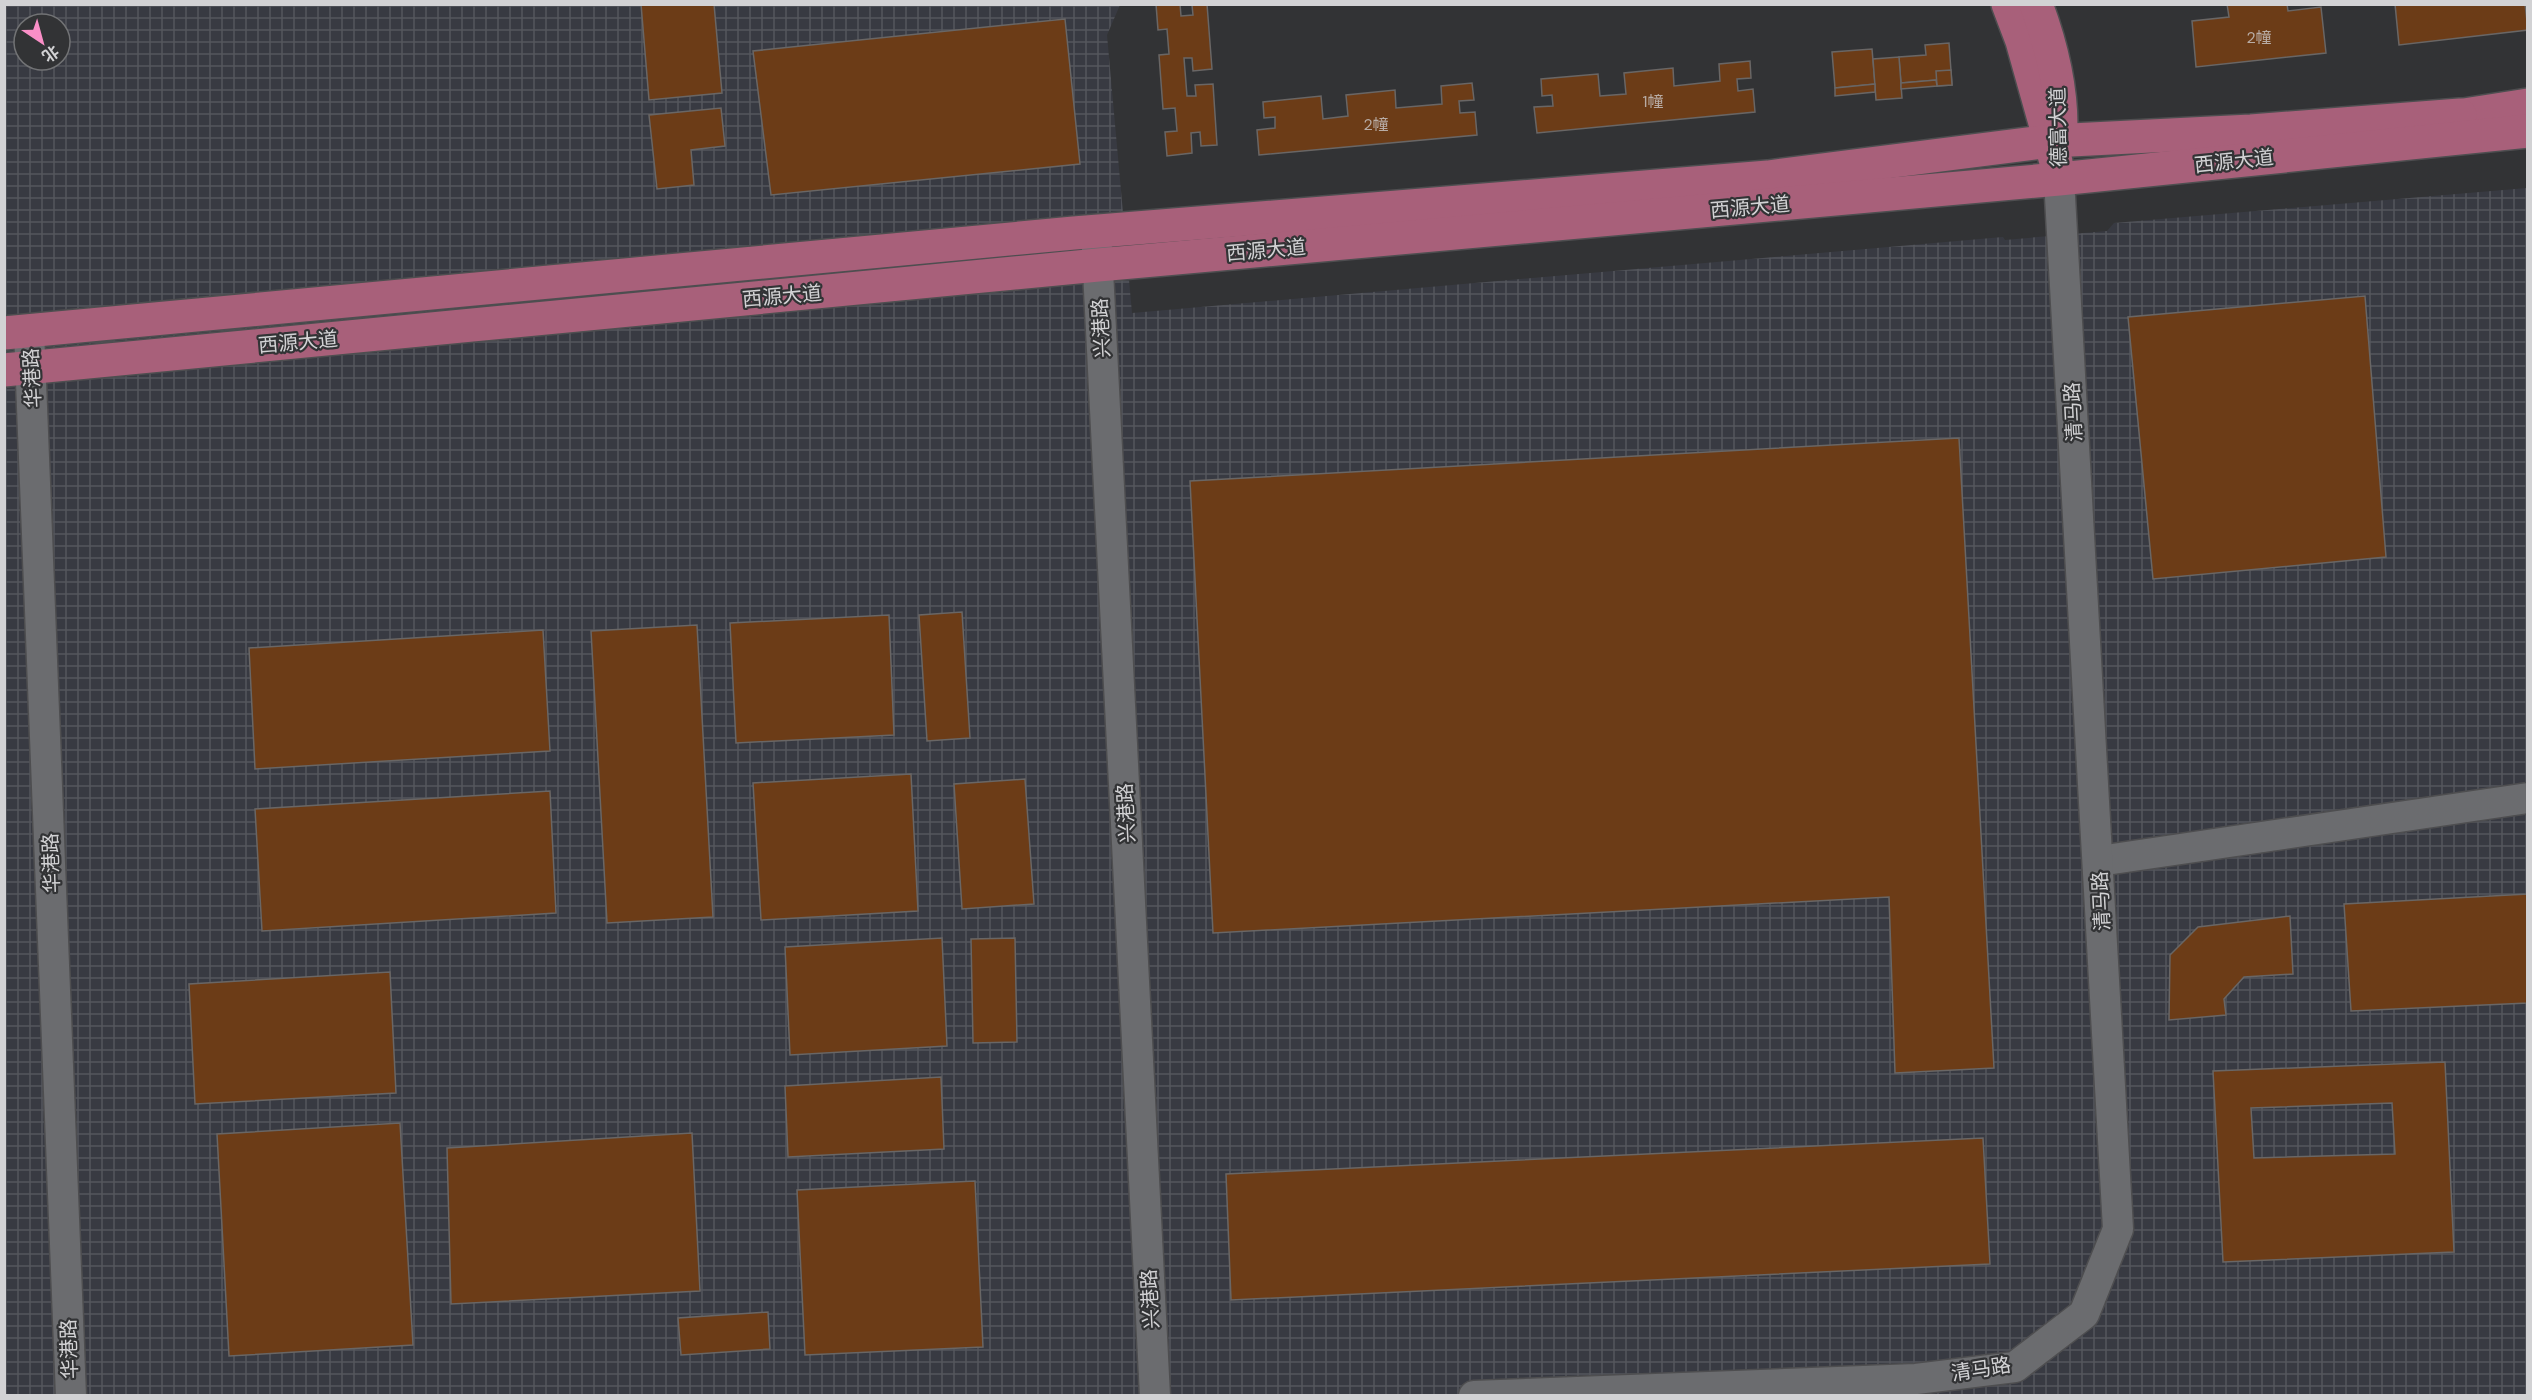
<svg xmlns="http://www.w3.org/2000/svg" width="2532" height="1400" font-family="'DM Sans','Noto Sans SC',sans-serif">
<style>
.industrial{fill:url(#industrial-grid);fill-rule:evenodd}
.building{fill:#6c3c17;stroke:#696665;stroke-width:1.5;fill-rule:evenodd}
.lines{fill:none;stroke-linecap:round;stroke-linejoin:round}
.minor-casing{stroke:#4e4e50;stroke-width:33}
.major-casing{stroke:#4e4e50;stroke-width:36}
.minor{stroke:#6b6c6f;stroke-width:30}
.major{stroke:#a8607a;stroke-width:33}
.labels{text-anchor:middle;stroke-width:4.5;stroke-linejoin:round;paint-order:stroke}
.number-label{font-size:16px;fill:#b8aca5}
.street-label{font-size:20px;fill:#d2d2d4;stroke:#323335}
</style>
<defs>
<pattern id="industrial-grid" width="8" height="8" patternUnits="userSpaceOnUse" patternTransform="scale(1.5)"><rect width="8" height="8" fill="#383a42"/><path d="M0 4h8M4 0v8" fill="none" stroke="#54565c"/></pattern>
</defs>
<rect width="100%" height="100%" fill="#323335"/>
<!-- industrial -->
<path class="industrial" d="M5 5H1120L1107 35 1132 313 2003 237 2005 240 2107 231 2114 223 2527 188V1395L5 1396ZM24 24H60V60H24Z"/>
<!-- building -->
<g class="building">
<path d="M641 4H714L722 93 649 100Z"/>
<path d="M1156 4H1180L1181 16 1193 15 1192 5 1207 4 1212 69 1193 71 1192 58H1184L1187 96H1196L1195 85 1213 84 1217 145 1201 146 1200 132 1191 133 1192 153 1167 156 1165 132 1177 131 1175 108 1163 109 1159 55 1169 54 1167 29 1158 30Z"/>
<path d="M2227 4H2287L2288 11 2321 7 2326 53 2196 67 2192 21 2229 17Z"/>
<path d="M2395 4H2525L2528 30 2399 45Z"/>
<path d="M1065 19 1080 164 771 195 753 51Z"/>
<path d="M1949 43 1952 85 1937 86 1936 80 1901 83 1899 57 1926 55 1925 45Z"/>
<path d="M1872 49 1875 84 1835 88 1832 52Z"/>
<path d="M1899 57 1902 98 1876 100 1873 59Z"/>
<path d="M1750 61 1751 78 1737 79 1738 91 1753 89 1755 112 1537 133 1534 107 1553 106 1552 95 1542 96 1541 79 1598 74 1600 96 1626 94 1624 73 1673 68 1674 86 1720 81 1719 64Z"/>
<path d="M1951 70 1952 85 1937 86 1936 71Z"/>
<path d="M1936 80 1937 86 1901 89V83Z"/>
<path d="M1472 83 1474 100 1459 101 1460 113 1475 112 1477 135 1259 155 1257 130 1275 128V117L1264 118 1263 102 1321 96 1323 119 1348 116 1346 95 1395 90 1396 108 1442 104 1441 86Z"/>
<path d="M1875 84V92L1835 96V88Z"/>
<path d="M721 108 725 146 691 150 694 185 657 189 649 115Z"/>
<path d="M2365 296 2386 557 2153 579 2128 317Z"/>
<path d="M1959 438 1994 1068 1895 1073 1889 897 1213 933 1190 481Z"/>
<path d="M962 612 970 738 927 741 919 615Z"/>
<path d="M889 615 894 735 736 743 730 623Z"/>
<path d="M697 625 713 917 607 923 591 631Z"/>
<path d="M543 630 550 751 255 769 249 648Z"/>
<path d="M911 774 918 911 761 920 753 783Z"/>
<path d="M1025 779 1034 904 962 909 954 784Z"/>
<path d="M550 791 556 913 262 931 255 809Z"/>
<path d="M2528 894V1003L2351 1011 2344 904Z"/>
<path d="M2290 916 2293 974 2244 977 2224 999 2226 1015 2169 1020 2170 955 2198 927Z"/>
<path d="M942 938 947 1046 790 1055 785 947Z"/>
<path d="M1015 938 1017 1042 973 1043 971 939Z"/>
<path d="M390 972 396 1093 195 1104 189 984Z"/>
<path d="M2445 1062 2454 1252 2223 1262 2213 1071ZM2392 1103 2395 1154 2254 1158 2251 1108Z"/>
<path d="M941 1077 944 1149 788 1157 785 1086Z"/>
<path d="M400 1123 413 1345 229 1356 217 1134Z"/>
<path d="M692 1133 700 1291 451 1304 447 1148Z"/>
<path d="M1983 1138 1990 1264 1231 1300 1226 1174Z"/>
<path d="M975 1181 983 1347 805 1355 797 1190Z"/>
<path d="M768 1312 770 1349 681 1355 678 1318Z"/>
</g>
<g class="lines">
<defs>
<g id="minor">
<path d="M1096 231 1155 1396"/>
<path d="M29 331 71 1396"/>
<path d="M2099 861 2528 798"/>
<path d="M1474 1396 1916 1379 2015 1367 2084 1314 2118 1229 2059 179"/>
</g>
<g id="major">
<path d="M2008 4 2022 41 2056 162"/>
<path d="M2036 4C2051 44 2061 84 2061 126"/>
<path d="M2464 115 2528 105"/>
<path d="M4 333 1074 233 1768 177 2051 141 2251 131 2460 115"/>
<path d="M4 370 1098 265 2059 179 2528 131"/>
</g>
</defs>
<!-- minor casing -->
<use href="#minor" class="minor-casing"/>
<!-- major casing -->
<use href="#major" class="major-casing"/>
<!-- minor -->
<use href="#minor" class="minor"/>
<!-- major -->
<use href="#major" class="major"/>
</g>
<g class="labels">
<!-- number labels -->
<g class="number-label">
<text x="2259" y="43">2幢</text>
<text x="1653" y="107">1幢</text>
<text x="1376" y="130">2幢</text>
</g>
<!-- street labels -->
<g class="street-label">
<text transform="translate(2058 127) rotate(-91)" y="7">德富大道</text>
<text transform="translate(2234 161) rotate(-6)" y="7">西源大道</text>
<text transform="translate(1750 207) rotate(-5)" y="7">西源大道</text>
<text transform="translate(1266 250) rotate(-5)" y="7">西源大道</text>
<text transform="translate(782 296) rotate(-5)" y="7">西源大道</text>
<text transform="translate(1101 328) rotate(-93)" y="7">兴港路</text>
<text transform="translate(298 342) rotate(-5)" y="7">西源大道</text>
<text transform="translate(32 378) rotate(-93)" y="7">华港路</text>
<text transform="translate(2073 412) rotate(-93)" y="7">清马路</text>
<text transform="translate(1126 813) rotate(-93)" y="7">兴港路</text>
<text transform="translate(51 863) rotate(-92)" y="7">华港路</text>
<text transform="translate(2101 901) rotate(-93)" y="7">清马路</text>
<text transform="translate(1150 1299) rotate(-93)" y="7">兴港路</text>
<text transform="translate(69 1349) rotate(-92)" y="7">华港路</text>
<text transform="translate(1981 1369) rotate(-9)" y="7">清马路</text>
</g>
</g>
<!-- border -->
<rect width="2532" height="1400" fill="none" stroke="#d2d2d4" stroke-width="12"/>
<!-- north arrow -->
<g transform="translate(42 42) rotate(144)"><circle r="28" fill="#323335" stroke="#727375" stroke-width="1.5"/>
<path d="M0-4.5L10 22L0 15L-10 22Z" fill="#fa8fc7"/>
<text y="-9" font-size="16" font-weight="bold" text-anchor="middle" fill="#d2d2d4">北</text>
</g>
</svg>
